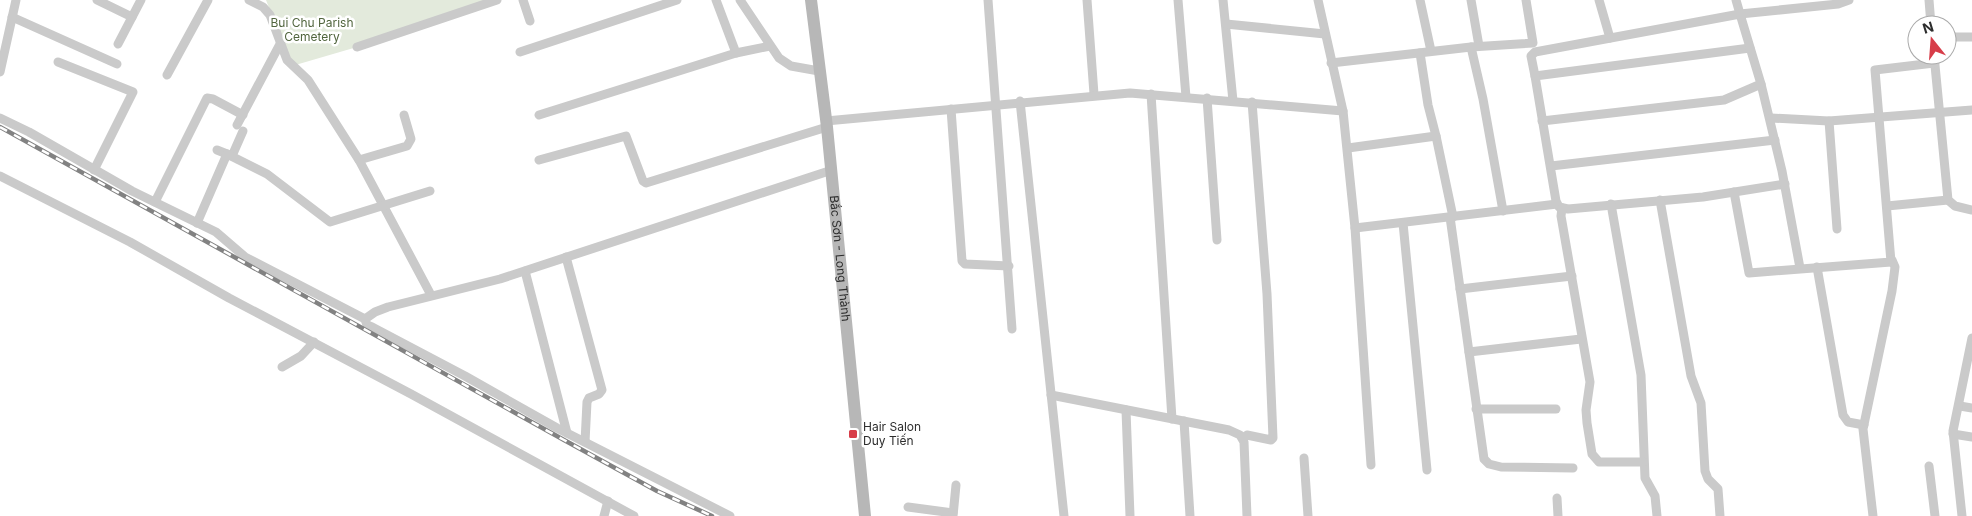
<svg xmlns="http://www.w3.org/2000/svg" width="1972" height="516" font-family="Inter,sans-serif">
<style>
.green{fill:#e3eadc}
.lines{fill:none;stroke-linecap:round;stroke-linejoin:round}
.minor{stroke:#cacaca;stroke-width:9}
.secondary{stroke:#b7b7b7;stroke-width:12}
.rail-casing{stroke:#828282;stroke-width:4.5}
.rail{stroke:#fff;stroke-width:2.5;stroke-dasharray:8;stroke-linecap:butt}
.poi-dot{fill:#d73d49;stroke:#fff;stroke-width:2}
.labels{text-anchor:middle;stroke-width:5;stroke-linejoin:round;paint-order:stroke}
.park-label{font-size:12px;fill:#51653e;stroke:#fff}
.street-label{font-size:12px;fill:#2d2d2d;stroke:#fff}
.poi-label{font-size:12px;fill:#2d2d2d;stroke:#fff;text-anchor:start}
</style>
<rect width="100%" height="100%" fill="#fff"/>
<!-- green -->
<path class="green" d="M266 0H493L357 47 292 66Z"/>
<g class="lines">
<!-- minor -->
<g class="minor">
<path d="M97 0 132 17"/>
<path d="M249 0 263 7 270 15 287 60 308 80 359 160 431 295"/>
<path d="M523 0 530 21"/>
<path d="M716 0 736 53"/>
<path d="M740 0 779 58 791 66 819 71"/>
<path d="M988 0 1012 329"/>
<path d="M1087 0 1094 94"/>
<path d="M1178 0 1186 97"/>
<path d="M1223 0 1233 101"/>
<path d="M1318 0 1343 111"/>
<path d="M1420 0 1431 51"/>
<path d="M1471 0 1479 46"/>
<path d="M1599 0 1610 38"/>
<path d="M1929 0 1931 25"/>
<path d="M12 17 117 64"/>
<path d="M1226 24 1325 34"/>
<path d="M1947 37H1972"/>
<path d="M118 44 141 0"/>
<path d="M357 47 497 0"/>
<path d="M1471 47 1533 43 1526 0"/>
<path d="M1750 48 1535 76 1556 201 1559 207 1568 209 1703 197 1785 184"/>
<path d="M520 52 677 0"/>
<path d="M1934 55 1948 200 1955 206 1972 210"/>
<path d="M58 62 133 92 94 170"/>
<path d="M1331 63 1471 47 1483 99 1503 211"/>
<path d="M0 72 16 0"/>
<path d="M167 75 208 0"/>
<path d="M1535 76 1531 56 1535 52 1740 14 1736 0"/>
<path d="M1761 84 1782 171 1800 268"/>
<path d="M1151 94 1172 419"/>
<path d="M1207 98 1217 240"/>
<path d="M1020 101 1064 516"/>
<path d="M951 109 962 261 965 264 1009 266"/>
<path d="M539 115 736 53 770 46"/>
<path d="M0 118 29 132 132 191 216 232 245 257 365 319"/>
<path d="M1771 118 1829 121 1972 110"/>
<path d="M826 121 1130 93 1343 111 1355 228 1557 204"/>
<path d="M1542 121 1724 100 1761 84 1740 14 1838 4 1849 0"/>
<path d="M1829 121 1837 229"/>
<path d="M237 125 280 44"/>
<path d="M1436 136 1453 217"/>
<path d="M1348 148 1436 136 1428 105 1420 53"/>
<path d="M217 150 227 154"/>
<path d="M232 156 243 131"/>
<path d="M359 160 407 146 411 139 404 115"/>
<path d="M539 160 626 136 643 181 646 183 827 127"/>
<path d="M1551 166 1775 140"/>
<path d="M0 176 130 242 229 298 411 394 634 516"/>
<path d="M1734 192 1749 273 1891 262 1875 70 1934 63"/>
<path d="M1660 200 1691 376 1701 403 1705 471 1708 479 1718 489 1720 516"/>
<path d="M155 202 207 98 213 99 243 115"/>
<path d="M1611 204 1641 375 1645 478 1655 496 1657 516"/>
<path d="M1887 206 1948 200"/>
<path d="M1562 208 1561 216 1590 382 1586 410 1587 423 1592 454 1599 462H1643"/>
<path d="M1450 217 1484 459 1489 464 1501 467 1573 468"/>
<path d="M197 223 227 154 267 174 330 222 430 191"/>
<path d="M1403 223 1427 470"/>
<path d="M1355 228 1371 465"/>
<path d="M566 257 602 390 599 394 589 398 587 402 585 442"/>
<path d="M1817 267 1843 415 1848 422 1864 425"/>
<path d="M525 271 567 433"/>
<path d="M1460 289 1572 276"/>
<path d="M1469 352 1581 339"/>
<path d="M282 367 301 356 314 342"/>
<path d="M1051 395 1229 430 1240 435 1244 442 1247 516"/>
<path d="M1960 406 1972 408"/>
<path d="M1476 409H1556"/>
<path d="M1126 410 1130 516"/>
<path d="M1184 421 1190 516"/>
<path d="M1953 434 1972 437"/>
<path d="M1243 438 1247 435 1271 440 1273 438 1267 294 1252 102"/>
<path d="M1304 458 1308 516"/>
<path d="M1929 466 1935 516"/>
<path d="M1557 498 1558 516"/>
<path d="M908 507 953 513"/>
<path d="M604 516 608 501"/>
<path d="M730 516 557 428 465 376 372 327 367 325 365 319 375 312 388 307 500 279 832 170"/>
<path d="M953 516 956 485"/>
<path d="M1873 516 1863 429 1892 291 1895 267 1892 260"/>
<path d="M1962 516 1953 431 1972 338"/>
</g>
<!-- secondary -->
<path class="secondary" id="s1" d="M811 0 827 127 865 516"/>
<defs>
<path id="rail" d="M0 127 564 440 657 491 712 516"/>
</defs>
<!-- rail casing -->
<use href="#rail" class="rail-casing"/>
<!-- rail -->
<use href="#rail" class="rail"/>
</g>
<!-- markers -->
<rect class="poi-dot" x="848" y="429" width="10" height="10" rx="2.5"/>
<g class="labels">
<!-- park labels -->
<g class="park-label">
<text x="312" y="27">Bui Chu Parish<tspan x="312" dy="14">Cemetery</tspan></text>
</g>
<!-- street labels -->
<g class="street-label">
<text dy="4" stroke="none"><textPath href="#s1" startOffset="260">Bắc Sơn - Long Thành</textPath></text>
</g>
<!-- poi labels -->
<g class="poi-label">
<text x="863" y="431">Hair Salon<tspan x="863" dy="14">Duy Tiến</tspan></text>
</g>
</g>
<!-- north arrow -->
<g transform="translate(1932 40) rotate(343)"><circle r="24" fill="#ffffff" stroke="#ababab"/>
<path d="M0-4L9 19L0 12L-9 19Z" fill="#d73d49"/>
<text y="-8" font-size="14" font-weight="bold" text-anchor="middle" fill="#2d2d2d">N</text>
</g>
</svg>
